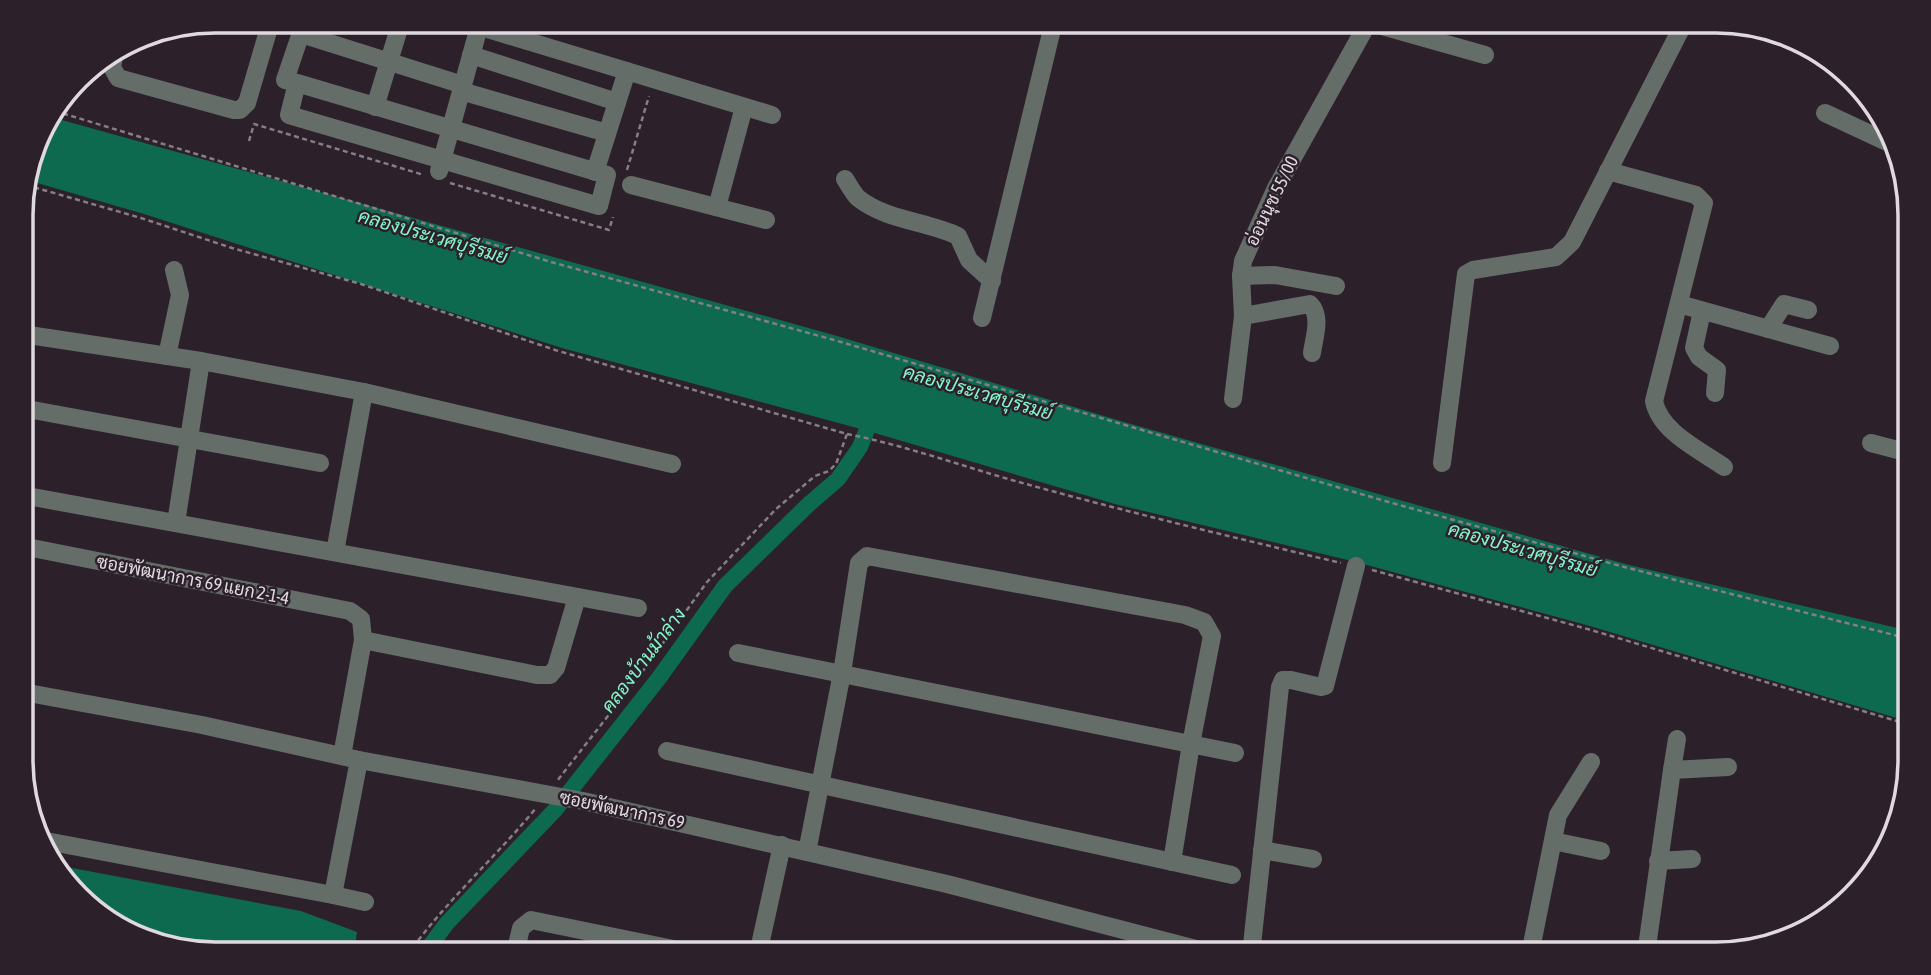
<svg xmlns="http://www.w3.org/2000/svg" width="1931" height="975" font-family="'Asap Condensed',Sarabun,sans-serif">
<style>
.water{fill:#0e6a4e}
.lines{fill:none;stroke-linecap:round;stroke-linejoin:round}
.canal{stroke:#0e6a4e;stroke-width:16}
.path{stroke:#867d86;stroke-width:2.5;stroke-dasharray:5 3.5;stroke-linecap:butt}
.minor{stroke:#656d69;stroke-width:18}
.major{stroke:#a6b6ae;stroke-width:18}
.labels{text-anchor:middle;stroke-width:5;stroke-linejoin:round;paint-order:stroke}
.street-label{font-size:18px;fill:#e0d9e0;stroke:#2c212b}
.water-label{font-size:19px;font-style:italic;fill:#84f6c9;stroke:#2c212b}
.rim{fill:none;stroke:#e0d9e0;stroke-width:3.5}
</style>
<rect width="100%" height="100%" fill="#2c212b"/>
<!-- water -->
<g class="water">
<path d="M51 117 837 336 1124 422 1629 565 1910 631V722L1590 626 1356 562 1115 504 868 431 562 348 144 214 27 180 41 129Z"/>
<path d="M56 865 301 911 357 932 354 954H215L130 934 61 878Z"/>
</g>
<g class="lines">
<!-- canal -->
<path class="canal" d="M424 954 447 923 555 810 659 678 725 586 809 504 838 479 860 447 874 412"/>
<!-- path -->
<g class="path">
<path d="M55 111 551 262 834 340 1385 501 1628 568 1910 639"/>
<path d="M249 141 254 124 424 175"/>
<path d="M627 170 649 96"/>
<path d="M450 183 609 230 613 217"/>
<path d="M26 185 141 218 232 248 361 284 555 350 847 434 836 464 829 471 815 476 776 509 707 582 640 675 557 781"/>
<path d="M847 434C908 446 967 468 1026 484 1131 513 1236 538 1341 563"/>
<path d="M1372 570 1591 630 1910 725"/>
<path d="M408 954C446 901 495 858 536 808"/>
</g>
<!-- minor -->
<g class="minor">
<path d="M461 21 772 115"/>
<path d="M1368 22 1485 55"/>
<path d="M301 34 463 85"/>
<path d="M115 52 112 67 118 78 234 110H240L247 103 271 21"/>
<path d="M471 55 617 102"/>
<path d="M297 83 289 115 599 206 607 175 297 83 285 80 305 21"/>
<path d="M461 91 607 133"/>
<path d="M375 107 401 22 398 21"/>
<path d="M1825 113 1885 141 1887 137"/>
<path d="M439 171 479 27"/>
<path d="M1608 171 1696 195 1704 203 1654 401C1660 432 1700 450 1724 467"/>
<path d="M595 172 627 71"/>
<path d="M845 179C849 185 853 193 858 198 887 221 927 221 958 236L969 260 992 281"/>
<path d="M631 185 766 220"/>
<path d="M717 207 744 107"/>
<path d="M1241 276 1275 275 1336 286"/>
<path d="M1679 304 1830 346"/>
<path d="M1702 311 1694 348 1699 357 1717 370 1715 393"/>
<path d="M1243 316 1310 304C1322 316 1314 338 1312 353"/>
<path d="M982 318 1054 21"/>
<path d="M1768 329 1784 304 1808 310"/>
<path d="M22 334 201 361 364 392 672 464"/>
<path d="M167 356 180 295 174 270"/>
<path d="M1233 399 1243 316 1241 276 1243 261 1276 188 1369 21"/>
<path d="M22 408 320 463"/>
<path d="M1871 443 1909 453"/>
<path d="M1442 463 1466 274 1473 270 1556 257 1572 242 1685 21"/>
<path d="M22 495 638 608"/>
<path d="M176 523 201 361"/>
<path d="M22 546 350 611 361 619 363 640 342 756"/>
<path d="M335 552 364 392"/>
<path d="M363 640 537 675H550L556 668 577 597"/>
<path d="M738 653 1235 753"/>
<path d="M23 692 202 725 359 760 583 801 947 884 1215 954"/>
<path d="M667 751 1232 875"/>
<path d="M359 760 333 895 365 902"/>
<path d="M1672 770 1677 739"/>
<path d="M46 841 333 895"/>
<path d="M1553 841 1601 851"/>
<path d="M1262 850 1313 859"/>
<path d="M807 852 842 673 859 563 867 556 1185 615 1204 622 1212 636 1191 744 1172 862"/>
<path d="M1658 861 1692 859"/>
<path d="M515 954 521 928 531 920 698 954"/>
<path d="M758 954 782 845"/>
<path d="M1251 954 1280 687 1283 680H1291L1321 687 1325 686 1356 566"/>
<path d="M1530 954 1558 815 1591 762"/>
<path d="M1646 954 1672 770 1728 767"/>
</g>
<!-- major -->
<path class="major" d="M1909 497 1906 518 1909 558"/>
</g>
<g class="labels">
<!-- street labels -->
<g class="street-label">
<text transform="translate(1272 201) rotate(-64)" y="6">อ่อนนุช 55/00</text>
<text transform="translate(193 580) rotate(11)" y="6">ซอยพัฒนาการ 69 แยก 2-1-4</text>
<text transform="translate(622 810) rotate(12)" y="6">ซอยพัฒนาการ 69</text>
</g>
<!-- water labels -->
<g class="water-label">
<text transform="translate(433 236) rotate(16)" y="7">คลองประเวศบุรีรมย์</text>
<text transform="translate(978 392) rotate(16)" y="7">คลองประเวศบุรีรมย์</text>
<text transform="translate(1523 549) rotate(16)" y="7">คลองประเวศบุรีรมย์</text>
<text transform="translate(643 660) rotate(-53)" y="7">คลองบ้านม้าล่าง</text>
</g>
</g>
<!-- crop -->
<path d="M0 0H1931V975H0ZM215 33H1716A182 182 0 0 1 1898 215V760A182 182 0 0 1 1716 942H215A182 182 0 0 1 33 760V215A182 182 0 0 1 215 33Z" fill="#2c212b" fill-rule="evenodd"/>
<path class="rim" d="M215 33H1716A182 182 0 0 1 1898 215V760A182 182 0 0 1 1716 942H215A182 182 0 0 1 33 760V215A182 182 0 0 1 215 33Z"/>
</svg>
